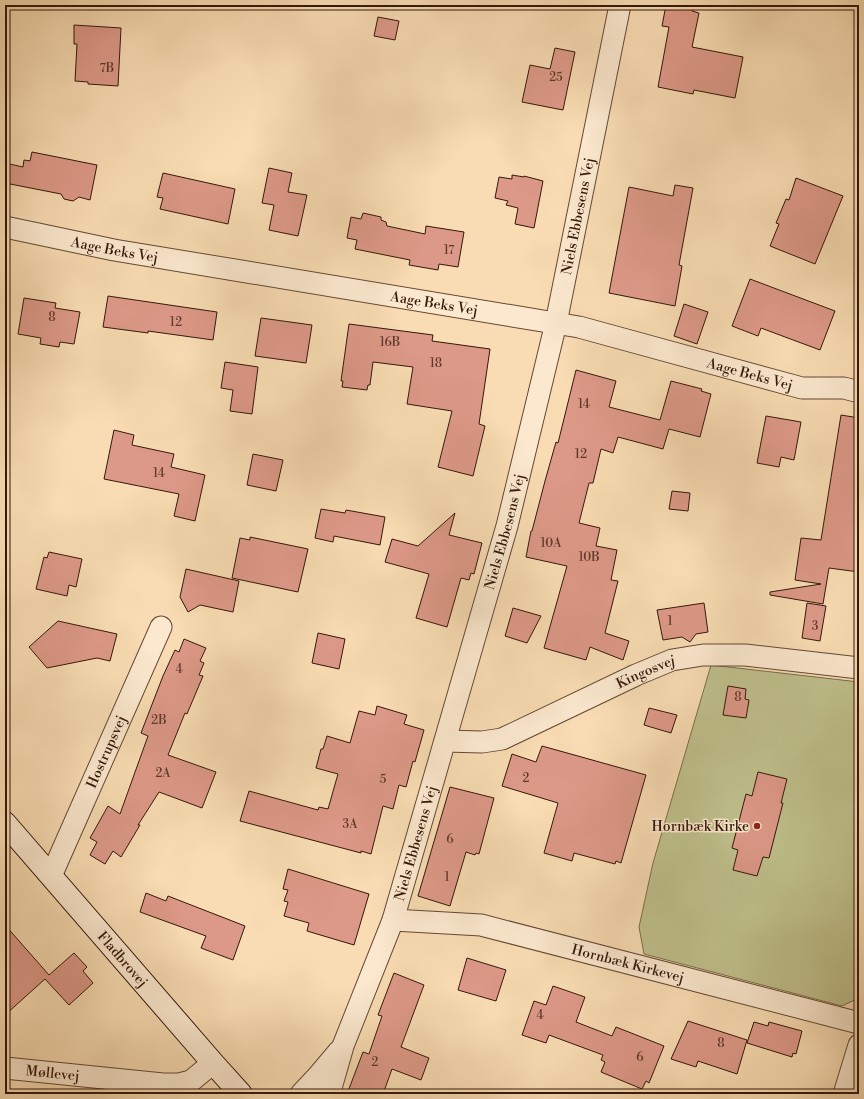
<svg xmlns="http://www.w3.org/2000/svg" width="864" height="1099" font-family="'Libre Bodoni',serif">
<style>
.green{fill:#bfc08c;stroke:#7a6c4c}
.building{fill:#d98;stroke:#34170b}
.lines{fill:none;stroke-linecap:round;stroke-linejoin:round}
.street-casing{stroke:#654835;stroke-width:23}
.secondary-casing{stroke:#34170b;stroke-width:24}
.street{stroke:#fbe8ce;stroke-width:21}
.secondary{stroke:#fbe8ce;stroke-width:22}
.poi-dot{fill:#8f2418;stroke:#fbe8ce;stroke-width:1.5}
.labels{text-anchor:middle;stroke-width:3;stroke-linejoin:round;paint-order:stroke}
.number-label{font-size:12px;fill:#5e382a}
.street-label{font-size:14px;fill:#34170b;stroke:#fbe8ce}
.poi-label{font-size:14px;fill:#34170b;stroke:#fbe8ce;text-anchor:end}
</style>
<rect width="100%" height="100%" fill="#f9dcb3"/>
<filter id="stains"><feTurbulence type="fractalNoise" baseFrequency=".005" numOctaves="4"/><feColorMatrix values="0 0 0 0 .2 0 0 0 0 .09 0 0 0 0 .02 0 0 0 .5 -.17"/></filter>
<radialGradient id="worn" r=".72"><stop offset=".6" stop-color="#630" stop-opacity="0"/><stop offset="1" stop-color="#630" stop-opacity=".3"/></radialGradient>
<!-- green -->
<path class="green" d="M711 665 859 682V998L842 1006 644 954 639 927 653 863Z"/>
<!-- building -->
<g class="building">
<path d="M666 5H694L692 11 699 13 692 47 743 57 735 98 694 90 693 94 658 87 669 27 662 26Z"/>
<path d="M378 17 399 21 395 40 374 36Z"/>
<path d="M74 25 121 28 118 86 88 84V82L75 81 77 44H74Z"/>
<path d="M555 48 575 52 563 110 522 102 530 65 550 69Z"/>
<path d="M32 152 97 165 90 200 79 197 73 201 64 199 61 194 5 183V163L23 167 24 160 30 161Z"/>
<path d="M269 168 292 173 288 192 307 195 298 236 269 230 274 205 262 203Z"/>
<path d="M163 173 235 189 228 224 160 209 163 198 157 197Z"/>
<path d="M512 175 524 177V176L543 181 534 228 515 224 518 208 506 205 508 201 495 198 499 177 512 179Z"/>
<path d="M796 178 843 196 815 264 770 246 779 224 776 223 786 199 789 200Z"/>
<path d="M675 185 693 188 679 265 682 266 675 306 609 293 629 187 673 196Z"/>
<path d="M363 213 381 217V220L386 222 387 226 425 234 426 226 464 232 458 267 439 264 438 270 409 265 410 260 355 249 357 240 347 238 351 217 361 219Z"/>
<path d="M750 279 835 311 820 350 761 328 758 336 732 326Z"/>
<path d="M108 296 217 312 213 340 148 331V333L103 327Z"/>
<path d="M24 298 56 303 55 308 80 312 74 344 60 342 59 347 40 344 41 338 18 334Z"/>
<path d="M684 304 708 312 697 344 674 336Z"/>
<path d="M261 318 312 325 306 363 255 356Z"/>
<path d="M349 324 433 335 432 341 490 349 479 424 485 426 473 476 438 467 452 411 407 404 413 367 373 362 370 385H368L367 390 342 387 343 381H341Z"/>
<path d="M225 362 258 367 252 414 230 411 233 390 221 388Z"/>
<path d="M576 370 616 381 609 407 660 420 671 381 702 389 701 391 711 394 700 437 669 429 663 449 618 437 613 453 601 449 593 483H589L579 523 600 528 596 546 617 550 611 580 618 581 605 633 629 641 623 660 590 647 586 660 544 648 567 566 526 557 531 531H532L545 481 556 442 558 443Z"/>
<path d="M841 415 859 418V572L829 568 823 604 770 595V592L821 584 795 580 801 538 821 540Z"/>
<path d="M766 416 801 422 794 460 781 457 779 467 757 463Z"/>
<path d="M114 430 134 435 132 445 174 454 171 467 205 475 195 521 174 516 179 494 104 479Z"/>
<path d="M253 454 283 460 276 491 247 485Z"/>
<path d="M672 491 690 493 688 511 669 509Z"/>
<path d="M321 509 345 513 346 510 385 517 380 545 334 536 333 542 315 538Z"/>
<path d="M455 513 449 535 482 543 474 574 471 573 469 580 461 578 447 627 416 618 429 574 385 562 392 539 418 546Z"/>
<path d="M250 537 308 549 298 592 232 578 240 538 250 540Z"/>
<path d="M49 552 82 559 76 587 69 585 67 596 36 589 44 557 47 558Z"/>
<path d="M186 569 239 581 233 612 200 605 188 612 180 597Z"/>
<path d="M704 603 708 632 696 634 690 642 682 637 663 640 657 610Z"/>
<path d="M807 603 826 606 820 641 802 638Z"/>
<path d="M513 608 541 616 527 643 505 636Z"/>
<path d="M58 621 117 634 110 661 97 658 47 668 29 647Z"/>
<path d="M318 633 345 639 339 669 312 663Z"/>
<path d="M184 639 206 648 200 661 204 663 199 675 203 676 187 714 185 713 168 755 216 772 202 808 159 792 138 825H140L121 857 113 851 105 864 90 855 97 842 90 838 108 806 120 814 148 736 141 733 163 676 175 650 179 652Z"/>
<path d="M728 686 746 689 745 699 749 700 746 718 723 715Z"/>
<path d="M377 706 407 715 404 724 424 730 415 762 413 761 406 787 399 785 393 809 383 806 371 854 361 851V853L240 821 249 791 318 810 319 807 328 809 338 774 316 768 321 749H323L327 736 350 743 359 711 375 715Z"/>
<path d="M649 708 677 715 671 733 644 725Z"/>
<path d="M542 746 646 775 621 863 616 861 615 864 574 853 572 861 544 853 558 803 502 786 512 754 536 762Z"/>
<path d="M758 772 787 779 781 803H783L769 858 763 857 757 876 733 870 738 850 732 848 746 794 752 796Z"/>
<path d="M450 787 494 798 479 854 476 853 475 855 466 852 450 906 418 896Z"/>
<path d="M288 869 369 894 354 945 307 931 309 923 284 916 288 902 284 901 288 890 283 889Z"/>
<path d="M146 893 166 901 168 896 245 926 233 960 201 948 206 936 140 912Z"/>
<path d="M5 925 49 975 74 953 87 967 83 971 93 983 69 1005 45 979 5 1015Z"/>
<path d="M467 958 506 970 496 1001 458 990Z"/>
<path d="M394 973 424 985 401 1047 429 1058 421 1080 392 1069 383 1094H347L363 1052 369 1054 382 1016 378 1015Z"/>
<path d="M553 986 585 997 576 1022 612 1036 616 1027 664 1046 649 1083 646 1081 642 1089 601 1072 605 1062 601 1060 603 1055 549 1035 546 1043 522 1035 534 1001 546 1005Z"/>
<path d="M688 1021 747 1040 737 1074 698 1061 696 1067 671 1059Z"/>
<path d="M754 1022 768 1026 769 1022 802 1031 796 1054 793 1053 792 1057 747 1043Z"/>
</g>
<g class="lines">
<defs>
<g id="street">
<path id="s1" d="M5 227 114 250 579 327 802 388H844L859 392"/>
<path id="s2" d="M445 741 482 742 502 739 636 675 672 660 703 655H745L859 668"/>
<path id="s3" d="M51 876 161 627"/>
<path id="s4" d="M393 920 481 925 859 1023"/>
<path id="s5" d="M5 1068 163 1084H179L191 1081 213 1063"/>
<path d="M301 1094 317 1077 339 1051"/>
<path id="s6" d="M328 1094 331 1088 343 1046 393 920 507 526 556 323 620 5"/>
<path d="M844 1094 859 1045"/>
</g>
<g id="secondary">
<path id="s7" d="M5 823 213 1063 241 1094"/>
</g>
</defs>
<!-- street casing -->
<use href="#street" class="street-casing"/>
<!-- secondary casing -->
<use href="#secondary" class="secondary-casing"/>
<!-- street -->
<use href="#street" class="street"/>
<!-- secondary -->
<use href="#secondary" class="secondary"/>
</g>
<!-- markers -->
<circle class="poi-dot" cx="757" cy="826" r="4"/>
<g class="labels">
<!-- number labels -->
<g class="number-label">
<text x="107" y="72">7B</text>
<text x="556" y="81">25</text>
<text x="449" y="254">17</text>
<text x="52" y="321">8</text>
<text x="176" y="326">12</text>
<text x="390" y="346">16B</text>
<text x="436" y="367">18</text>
<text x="584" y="408">14</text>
<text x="581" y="458">12</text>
<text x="159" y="477">14</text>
<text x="551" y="547">10A</text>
<text x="589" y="561">10B</text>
<text x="670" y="625">1</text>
<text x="815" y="630">3</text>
<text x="179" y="673">4</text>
<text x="738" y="701">8</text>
<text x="159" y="724">2B</text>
<text x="163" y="777">2A</text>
<text x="526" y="782">2</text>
<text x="383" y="783">5</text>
<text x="350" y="828">3A</text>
<text x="450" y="843">6</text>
<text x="447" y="881">1</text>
<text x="540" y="1019">4</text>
<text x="721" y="1047">8</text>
<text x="640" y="1061">6</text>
<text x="375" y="1066">2</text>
</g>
<!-- street labels -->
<g class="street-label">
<text dy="5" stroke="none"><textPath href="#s6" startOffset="914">Niels Ebbesens Vej</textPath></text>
<text dy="5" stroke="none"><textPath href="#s1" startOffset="112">Aage Beks Vej</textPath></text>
<text dy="5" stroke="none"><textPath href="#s1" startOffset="436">Aage Beks Vej</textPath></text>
<text dy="5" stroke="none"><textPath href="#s1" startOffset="760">Aage Beks Vej</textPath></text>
<text dy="5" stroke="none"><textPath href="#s6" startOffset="590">Niels Ebbesens Vej</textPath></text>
<text dy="5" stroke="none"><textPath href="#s2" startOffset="216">Kingosvej</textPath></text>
<text dy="5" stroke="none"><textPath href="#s3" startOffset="136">Hostrupsvej</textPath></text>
<text dy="5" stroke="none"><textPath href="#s6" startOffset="266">Niels Ebbesens Vej</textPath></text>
<text dy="5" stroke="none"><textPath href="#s7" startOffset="180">Fladbrovej</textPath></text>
<text dy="5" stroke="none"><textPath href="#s4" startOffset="240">Hornbæk Kirkevej</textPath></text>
<text dy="5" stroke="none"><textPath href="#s5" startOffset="48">Møllevej</textPath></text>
</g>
<!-- poi labels -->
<g class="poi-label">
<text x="749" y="831">Hornbæk Kirke</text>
</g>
</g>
<!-- margin -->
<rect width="864" height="1099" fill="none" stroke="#f9dcb3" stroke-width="20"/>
<rect x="6" y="6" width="852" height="1087" fill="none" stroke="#34170b" stroke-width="2"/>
<rect x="10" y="10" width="844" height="1079" fill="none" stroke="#34170b"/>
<rect width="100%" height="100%" filter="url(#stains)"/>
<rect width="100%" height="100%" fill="url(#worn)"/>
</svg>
